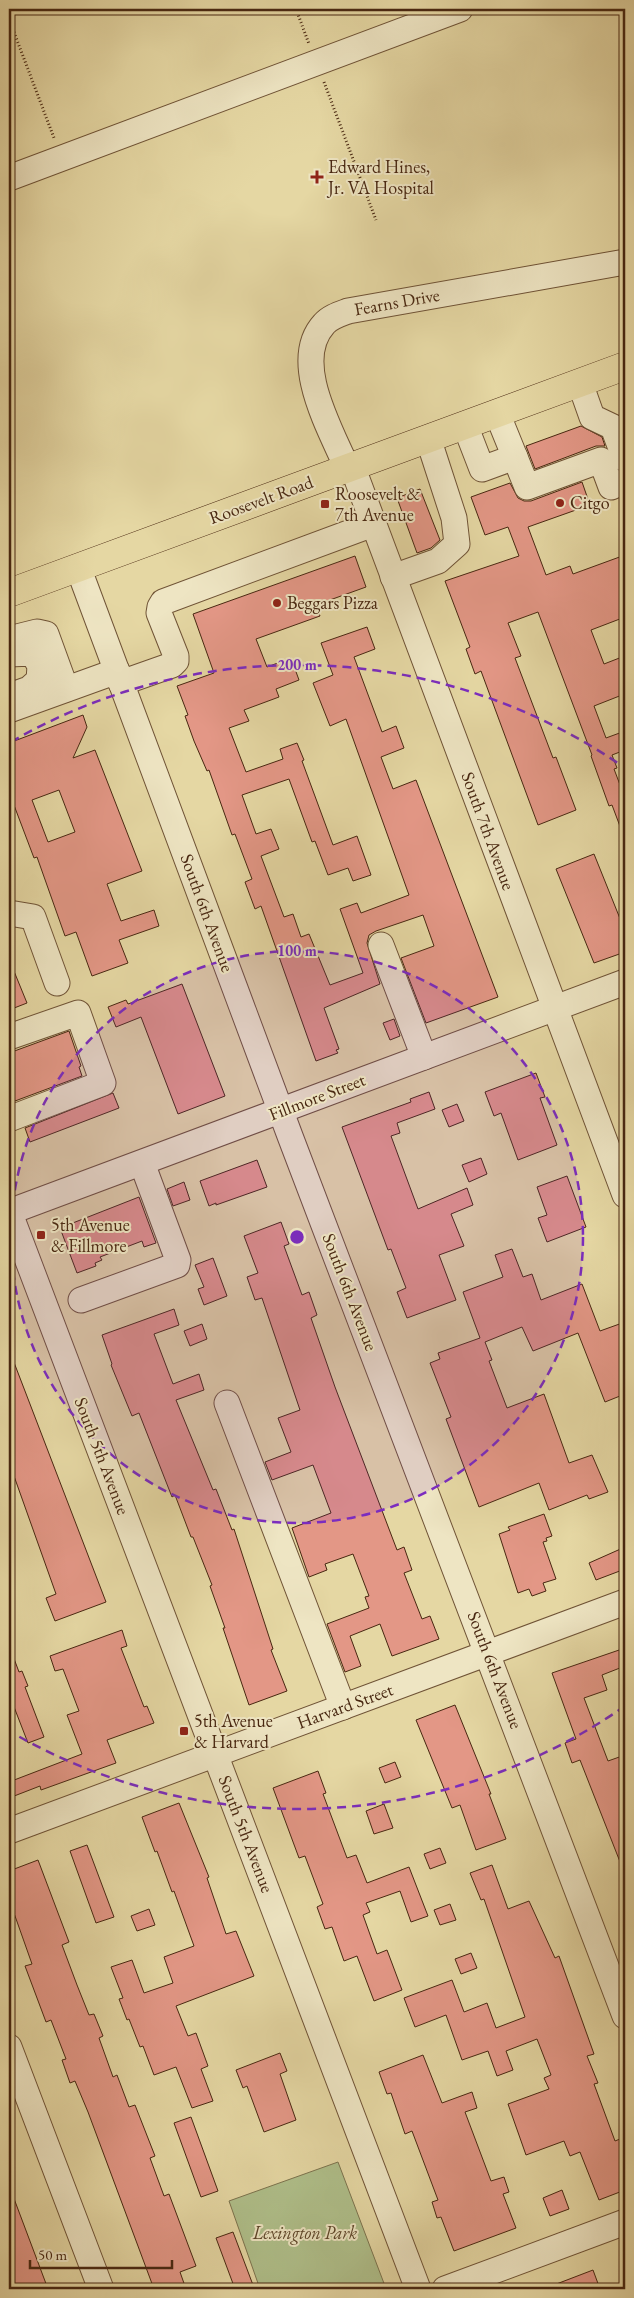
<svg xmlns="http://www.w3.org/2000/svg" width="634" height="2298" font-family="'EB Garamond',serif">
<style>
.green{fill:#afbf8a;stroke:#7c734e}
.building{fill:#e39786;stroke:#482711;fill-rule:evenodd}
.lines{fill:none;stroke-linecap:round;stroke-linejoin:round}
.minor-casing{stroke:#6f5336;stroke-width:27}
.major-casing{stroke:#482711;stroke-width:29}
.path{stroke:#482711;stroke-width:3;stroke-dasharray:1 2.5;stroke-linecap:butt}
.minor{stroke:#eee5c3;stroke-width:25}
.major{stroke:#e5d7a3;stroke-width:28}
.ring{fill:none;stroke:#7b2cbf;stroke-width:2.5;stroke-dasharray:9 6}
.poi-dot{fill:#8f2418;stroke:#eee5c3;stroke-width:2}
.labels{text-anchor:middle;stroke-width:4;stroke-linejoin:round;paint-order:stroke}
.poi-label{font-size:18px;fill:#482711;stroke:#eee5c3;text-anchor:start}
.street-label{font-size:18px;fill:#482711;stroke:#eee5c3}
.park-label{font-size:18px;font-style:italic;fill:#5d4529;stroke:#eee5c3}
.centre{fill:#7b2cbf;stroke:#eee5c3;stroke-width:2.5}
.ring-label{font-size:15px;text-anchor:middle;font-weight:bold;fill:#7b2cbf;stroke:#eee5c3;stroke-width:4;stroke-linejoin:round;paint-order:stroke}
</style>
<rect width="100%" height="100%" fill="#e5d7a3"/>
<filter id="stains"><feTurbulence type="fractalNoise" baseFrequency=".004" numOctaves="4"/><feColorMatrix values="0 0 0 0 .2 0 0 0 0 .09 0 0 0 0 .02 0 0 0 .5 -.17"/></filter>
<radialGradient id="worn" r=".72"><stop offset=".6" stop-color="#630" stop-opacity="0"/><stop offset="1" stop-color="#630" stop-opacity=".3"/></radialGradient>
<!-- green -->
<path class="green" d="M338 2162 385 2286 376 2289H260L229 2201Z"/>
<!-- building -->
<g class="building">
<path d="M581 426 602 437 605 446H596L535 469 526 446Z"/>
<path d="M582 482 590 505 528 527 546 575 570 566 573 574 625 555V617L591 630 604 664 622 657 625 665V687L620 689 622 695 594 706 606 738 625 731V750L612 755 617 768 614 769 625 798V836L624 837 612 805 609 806 591 756 592 755 538 612 508 623 521 656 515 658 553 758 556 757 576 810 538 825 481 671 475 674 466 649 470 647 445 581 519 556 508 527 485 535 471 497 510 483 518 498 524 501H531Z"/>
<path d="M420 489 440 540 431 548 417 553 397 498Z"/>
<path d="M355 556 366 587 316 605 320 616 256 639 267 667 291 658 299 680 276 689 279 697 244 710 249 721 229 728 246 772 283 759 280 749 297 743 304 760 302 761 333 845 357 836 371 875 353 881 348 868 328 875 315 841 312 842 289 779 242 795 256 834 271 829 279 849 261 856 284 917 293 914 301 937 309 934 330 985 363 973 340 909 357 903 361 913 409 895 346 719 330 726 313 683 333 675 321 643 367 627 375 649 354 657 382 732 396 726 404 748 381 757 393 789 416 780 498 997 426 1023 401 958 434 946 423 915 376 931 369 935 367 943 380 984 324 1008 339 1049 336 1050 338 1053 316 1061 261 906 255 909 245 882 252 879 235 834 232 835 209 770 207 771 194 741 185 716 188 715 177 686 214 673 193 614Z"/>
<path d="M83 715 87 727 73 758 95 750 142 871 107 884 121 921 154 910 159 926 119 940 128 963 92 976 76 932 65 936 37 857 34 858 9 792V743ZM59 790 75 832 48 842 32 800Z"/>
<path d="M594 854 625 931V952L594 963 556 869Z"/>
<path d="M9 959 27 1003 9 1010Z"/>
<path d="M182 984 225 1096 178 1114 141 1017 116 1027 108 1007 126 1000 128 1004Z"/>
<path d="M394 1019 400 1036 390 1040 383 1023Z"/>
<path d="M69 1031 81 1066 79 1067 82 1076 15 1101 9 1082V1053Z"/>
<path d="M536 1073 545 1097 540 1098 557 1145 518 1160 501 1113 494 1116 485 1092Z"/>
<path d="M429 1092 435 1109 397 1123 400 1133 391 1136 418 1209 467 1188 473 1205 451 1214 464 1246 439 1255 456 1300 407 1318 397 1292 406 1288 391 1249 388 1250 342 1127 411 1102 410 1099Z"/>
<path d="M113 1093 119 1108 30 1142 25 1128Z"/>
<path d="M457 1104 464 1121 449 1127 442 1110Z"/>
<path d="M481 1158 487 1174 469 1182 462 1165Z"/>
<path d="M257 1160 267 1187 216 1205V1203L209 1206 200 1181Z"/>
<path d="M567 1176 586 1227 547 1242 538 1218 547 1215 537 1187Z"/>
<path d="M184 1182 190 1200 173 1206 167 1189Z"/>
<path d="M139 1197 156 1243 144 1247 142 1241 100 1257 102 1260 95 1263 96 1266 77 1273 60 1228Z"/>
<path d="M281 1222 289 1244 284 1246 302 1295 309 1292 317 1315 311 1318 335 1387 397 1550 404 1547 412 1570 404 1573 422 1619 430 1616 439 1639 392 1656 380 1624 350 1636 361 1666 345 1672 327 1624 369 1608 365 1597 369 1596 353 1554 325 1564 327 1570 309 1577 292 1528 331 1513 313 1465 272 1480 265 1462 291 1452 278 1418 300 1410 262 1298 255 1300 247 1277 258 1273 244 1236Z"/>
<path d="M512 1249 523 1277 532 1274 541 1300 582 1284 600 1331 625 1322V1394L605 1402 578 1333 533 1351 522 1327 485 1342 492 1360 489 1361 507 1408 544 1394 569 1463 592 1455 608 1492 589 1499 587 1495 549 1510 539 1483 479 1507 446 1419 451 1417 430 1363 440 1359 438 1353 480 1338 463 1292 503 1277 495 1255Z"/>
<path d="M213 1258 227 1296 204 1305 198 1289 204 1287 195 1265Z"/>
<path d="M174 1309 179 1325 154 1334 173 1384 199 1374 204 1390 176 1400 213 1490 216 1489 232 1530 234 1529 273 1649 271 1650 287 1691 249 1705 223 1628H225L210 1586 212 1585 193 1537H191L175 1495 172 1497 139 1413 132 1416 111 1365 112 1364 102 1335Z"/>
<path d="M202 1324 207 1339 190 1346 184 1331Z"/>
<path d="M10 1352 106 1602 55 1621 46 1598 56 1594 9 1462Z"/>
<path d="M544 1514 552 1536 546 1538 547 1541 543 1542 556 1579 543 1583 546 1591 532 1596 529 1589 518 1593 499 1534 510 1530 508 1527Z"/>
<path d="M625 1547V1569L596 1580 589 1563Z"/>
<path d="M122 1630 127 1646 121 1648 144 1707 147 1706 154 1723 107 1740 116 1763 41 1790 40 1786 9 1798V1782L82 1754 67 1715 79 1711 63 1669 55 1671 50 1656Z"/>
<path d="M10 1648 19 1672 22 1671 28 1686 25 1687 44 1737 28 1743 9 1694Z"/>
<path d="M625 1648V1666L602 1675 607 1690 584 1698 608 1761 625 1755 624 1872 580 1760 572 1763 565 1743 576 1739 552 1673Z"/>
<path d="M455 1705 491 1794H489L506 1839 476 1850 460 1805 452 1808 416 1720Z"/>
<path d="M395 1762 401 1777 385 1783 379 1768Z"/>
<path d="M318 1771 326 1793 323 1794 347 1858 356 1855 367 1883 409 1867 428 1916 411 1922 400 1891 366 1903 370 1912 363 1915 377 1954 387 1950 402 1990 374 2001 357 1956 344 1961 332 1927 325 1929 317 1907 323 1904 305 1856 299 1858 273 1788Z"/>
<path d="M179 1803 209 1877 207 1878 226 1934 236 1931 254 1976 176 2006 188 2036 196 2033 208 2066 201 2069 213 2101 192 2108 176 2067 154 2075 143 2046 140 2047 129 2019 127 2020 119 1999 123 1998 111 1967 132 1960 144 1993 173 1983 164 1957 194 1946 174 1891 172 1892 157 1851 155 1852 142 1817Z"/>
<path d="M384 1804 393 1828 374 1834 366 1811Z"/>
<path d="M87 1845 114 1917 96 1923 70 1851Z"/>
<path d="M440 1848 446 1863 430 1869 424 1854Z"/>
<path d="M38 1860 69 1942 62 1945 77 1985 89 2015 94 2014 103 2036 99 2038 113 2077 117 2075 129 2107 135 2105 155 2156 150 2158 164 2196 169 2194 196 2266 180 2272 186 2289H154L88 2112 75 2081 70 2083 62 2060 66 2059 51 2020 46 2022 25 1966 32 1964 9 1899V1871Z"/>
<path d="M492 1865 508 1909 529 1901 555 1958 559 1956 594 2054 587 2056 598 2083 594 2084 615 2141 620 2139 625 2153V2190L599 2200 580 2152 570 2156 564 2141 526 2155 508 2104 549 2089 544 2078 551 2075 537 2039 506 2051 513 2070 497 2076 488 2051 462 2060 446 2015 415 2027 404 1998 452 1980 464 2012 487 2003 496 2028 525 2017 484 1899 481 1900 470 1873Z"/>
<path d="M450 1904 456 1920 440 1925 434 1910Z"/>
<path d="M149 1909 155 1925 137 1931 131 1916Z"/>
<path d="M471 1953 477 1968 461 1974 455 1959Z"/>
<path d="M280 2053 287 2071 280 2074 296 2120 264 2132 247 2086 243 2088 236 2070Z"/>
<path d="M423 2055 442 2103 472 2092 477 2108 465 2112 491 2181 504 2177 509 2192 503 2194 516 2228 454 2251 441 2217 437 2218 432 2202 438 2200 412 2131 405 2134 391 2093 387 2094 379 2072Z"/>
<path d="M191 2117 218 2191 201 2197 174 2123Z"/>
<path d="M9 2188H10L48 2289H9Z"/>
<path d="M562 2190 569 2209 550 2216 543 2198Z"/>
<path d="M233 2232 253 2285 241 2289H235L216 2238Z"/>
<path d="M593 2270 600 2289H546V2288Z"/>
</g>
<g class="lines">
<defs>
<g id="minor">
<path d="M9 178 460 9"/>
<path d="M580 383 592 417 613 427 625 459"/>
<path d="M497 413 527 487 601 460 611 487 625 481"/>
<path d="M465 425 482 469 515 457"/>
<path d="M352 466 625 1195"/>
<path d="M347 468C331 430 290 361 324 324 330 317 340 314 348 311L625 262"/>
<path d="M78 567 290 1136 625 2016"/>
<path d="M393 577 438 561 457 544 454 518 428 438"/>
<path d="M9 639 37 632 46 634 66 689"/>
<path d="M9 654 33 653 40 666 39 680 29 689 15 694"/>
<path d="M121 683 172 665 176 661V656L159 613 160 607 163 602 373 524"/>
<path d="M9 710 117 671"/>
<path d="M9 913 33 917 57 983"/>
<path d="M381 945 424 1057"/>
<path d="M9 1037 78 1013 103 1083 9 1119"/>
<path d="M9 1211 418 2289"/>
<path d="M9 1212 625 982"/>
<path d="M81 1300 177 1265 178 1260 142 1163"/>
<path d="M227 1403 343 1707"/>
<path d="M9 1831 625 1602"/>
<path d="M9 2047 101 2289"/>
<path d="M445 2289 625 2222"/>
</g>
<path id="major" d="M9 593 625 366"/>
</defs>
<!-- minor casing -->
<use href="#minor" class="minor-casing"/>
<!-- major casing -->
<use href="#major" class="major-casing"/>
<!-- path -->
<g class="path">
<path d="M296 9 309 44"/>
<path d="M9 19 54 138"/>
<path d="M324 82 376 220"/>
</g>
<!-- minor -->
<use href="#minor" class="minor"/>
<!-- major -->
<use href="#major" class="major"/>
</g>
<!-- distance rings -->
<circle cx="297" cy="1237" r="286" fill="#7b2cbf" fill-opacity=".12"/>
<g class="ring">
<circle cx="297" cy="1237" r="286"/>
<path d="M625 1706A572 572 0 0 1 11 1732M11 742A572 572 0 0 1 625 768"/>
</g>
<!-- markers -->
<g class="poi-dot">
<path d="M314.5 169.5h5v5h5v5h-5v5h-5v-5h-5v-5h5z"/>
<circle cx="560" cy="503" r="5"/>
<rect x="320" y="499" width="10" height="10" rx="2.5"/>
<circle cx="277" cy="603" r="5"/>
<rect x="36" y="1230" width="10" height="10" rx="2.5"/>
<rect x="179" y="1726" width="10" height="10" rx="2.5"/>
</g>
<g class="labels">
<!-- poi labels -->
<g class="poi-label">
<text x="328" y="173">Edward Hines,<tspan x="328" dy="21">Jr. VA Hospital</tspan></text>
<text x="335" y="500">Roosevelt &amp;<tspan x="335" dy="21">7th Avenue</tspan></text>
<text x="570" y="509">Citgo</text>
<text x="287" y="609">Beggars Pizza</text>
<text x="51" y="1231">5th Avenue<tspan x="51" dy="21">&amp; Fillmore</tspan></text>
<text x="194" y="1727">5th Avenue<tspan x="194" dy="21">&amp; Harvard</tspan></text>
</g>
<!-- street labels -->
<g class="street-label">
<text transform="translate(397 302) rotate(-10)" y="6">Fearns Drive</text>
<text transform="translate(261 500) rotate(-20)" y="6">Roosevelt Road</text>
<text transform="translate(488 831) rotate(70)" y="6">South 7th Avenue</text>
<text transform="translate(207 913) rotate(70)" y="6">South 6th Avenue</text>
<text transform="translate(317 1097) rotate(-21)" y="6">Fillmore Street</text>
<text transform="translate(350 1292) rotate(69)" y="6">South 6th Avenue</text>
<text transform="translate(102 1456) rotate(69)" y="6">South 5th Avenue</text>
<text transform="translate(495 1670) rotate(69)" y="6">South 6th Avenue</text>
<text transform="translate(345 1706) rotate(-20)" y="6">Harvard Street</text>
<text transform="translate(246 1834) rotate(69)" y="6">South 5th Avenue</text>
</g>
<!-- park labels -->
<g class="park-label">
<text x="305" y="2239">Lexington Park</text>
</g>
</g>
<circle cx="297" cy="1237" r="8" class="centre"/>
<g class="ring-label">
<text x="297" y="670">200 m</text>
<text x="297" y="956">100 m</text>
</g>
<!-- margin -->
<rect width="634" height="2298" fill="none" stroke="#e5d7a3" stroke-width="30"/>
<rect x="10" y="10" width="614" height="2278" fill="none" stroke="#482711" stroke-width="2.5"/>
<rect x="15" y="15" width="604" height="2268" fill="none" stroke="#482711"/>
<!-- scale -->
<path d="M30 2260v8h142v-8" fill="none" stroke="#482711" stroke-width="2.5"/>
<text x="38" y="2260" font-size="15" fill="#482711" stroke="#eee5c3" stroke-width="4" paint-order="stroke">50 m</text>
<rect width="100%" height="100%" filter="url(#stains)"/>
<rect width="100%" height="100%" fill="url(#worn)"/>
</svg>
